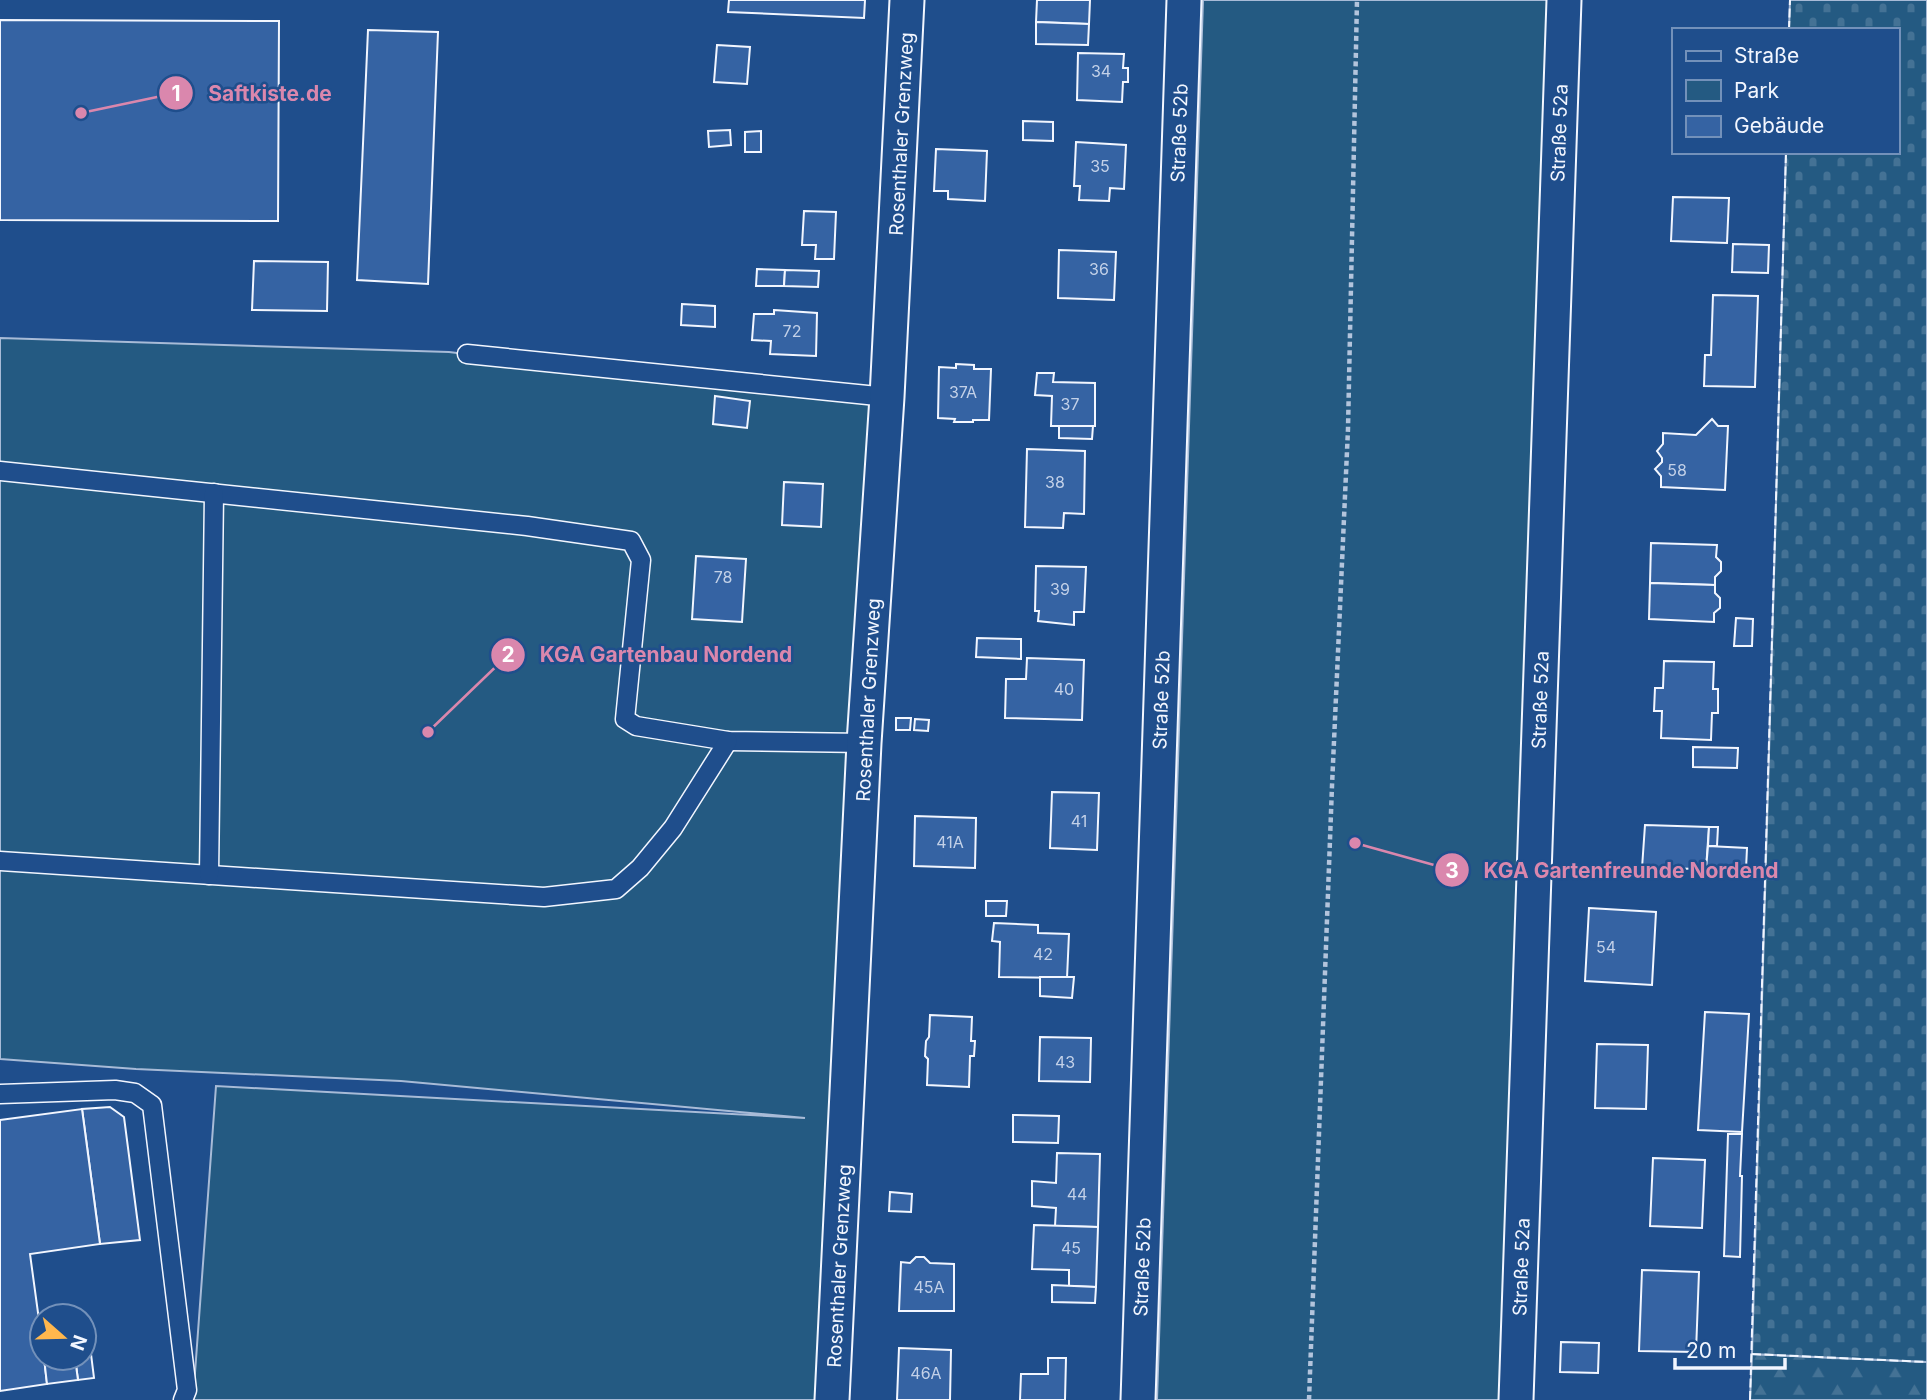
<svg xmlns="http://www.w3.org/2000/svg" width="1927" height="1400" font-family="Inter,sans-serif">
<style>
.green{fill:#245a82;stroke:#a8bbd7;stroke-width:2}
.forest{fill:url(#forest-firs);stroke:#a8bbd7;stroke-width:2}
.cemetery{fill:url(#cemetery-stones);stroke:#a8bbd7;stroke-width:2}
.building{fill:#3563a3;stroke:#f2f6ff;stroke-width:2}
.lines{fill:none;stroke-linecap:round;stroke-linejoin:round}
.service-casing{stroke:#f2f6ff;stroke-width:21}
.minor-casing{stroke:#f2f6ff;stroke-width:37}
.path{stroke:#b3c4dc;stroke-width:4.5;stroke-dasharray:5 3.5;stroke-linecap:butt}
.service{stroke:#1f4e8c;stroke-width:18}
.minor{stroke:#1f4e8c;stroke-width:33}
.fence{stroke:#f2f6ff;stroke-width:2;stroke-dasharray:9 3.5;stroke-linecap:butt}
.labels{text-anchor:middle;stroke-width:5;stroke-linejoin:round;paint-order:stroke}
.number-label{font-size:16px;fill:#c3d1e8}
.street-label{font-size:19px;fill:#f2f6ff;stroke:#1f4e8c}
.leader{fill:none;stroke:#da87ad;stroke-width:2.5}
.callout-dot{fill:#da87ad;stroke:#1f4e8c;stroke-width:2.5}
.mark-label{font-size:21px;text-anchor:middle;font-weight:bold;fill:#fff}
.callout-label{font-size:21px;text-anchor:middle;font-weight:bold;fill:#da87ad;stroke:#1f4e8c;stroke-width:5;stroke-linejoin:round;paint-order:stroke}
</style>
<defs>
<pattern id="forest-firs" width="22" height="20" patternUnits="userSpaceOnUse" patternTransform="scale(1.75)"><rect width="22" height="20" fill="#245a82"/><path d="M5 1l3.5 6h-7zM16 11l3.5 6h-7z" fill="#447295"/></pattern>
<pattern id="cemetery-stones" width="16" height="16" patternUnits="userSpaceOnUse" patternTransform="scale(1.75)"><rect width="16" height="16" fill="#245a82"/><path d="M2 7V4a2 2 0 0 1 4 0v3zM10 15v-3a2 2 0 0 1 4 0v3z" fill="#447295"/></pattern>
</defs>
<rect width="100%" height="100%" fill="#1f4e8c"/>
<!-- green -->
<g class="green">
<path d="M1203 0H1564L1516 1400H1157Z"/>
<path d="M0 338 449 352 875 405 824 1400H193L216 1086 805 1118 401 1081 136 1069 0 1059Z"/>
</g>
<!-- forest -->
<path class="forest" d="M1752 1354 1927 1362V1400H1750Z"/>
<!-- cemetery -->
<path class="cemetery" d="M1790 0H1927V1362L1752 1354 1786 152H1897V30H1789Z"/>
<!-- building -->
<g class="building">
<path d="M729 0H865L864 18 728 12Z"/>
<path d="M1037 0H1090L1089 24 1036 22Z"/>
<path d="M0 20 279 21 278 221 0 220Z"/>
<path d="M1036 22 1089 24 1088 45 1036 44Z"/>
<path d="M368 30 438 32 428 284 357 280Z"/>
<path d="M717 45 750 47 747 84 714 82Z"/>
<path d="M1078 53 1124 54 1123 68H1128V82H1123L1122 102 1077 100Z"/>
<path d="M1023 121 1053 122V141L1023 140Z"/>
<path d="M730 130 731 145 709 147 708 131Z"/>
<path d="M761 131V152H745V132Z"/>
<path d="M1076 142 1126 145 1124 189 1110 188 1109 201 1079 200 1080 186H1074Z"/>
<path d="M936 149 987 151 985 201 948 199V191H934Z"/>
<path d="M1673 197 1729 198 1727 243 1671 241Z"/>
<path d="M804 211 836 212 834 259H815L816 245H802Z"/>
<path d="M1733 244 1769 245 1768 273 1732 272Z"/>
<path d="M1059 250 1116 252 1114 300 1058 298Z"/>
<path d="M254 261 328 262 327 311 252 310Z"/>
<path d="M757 269 785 270 784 286H756Z"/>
<path d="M785 270 819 271 818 287 784 286Z"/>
<path d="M1713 295 1758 296 1755 387 1704 386 1705 355H1711Z"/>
<path d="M682 304 715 306V327L681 325Z"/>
<path d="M774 310 817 313 816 356 770 354 771 341 752 340 754 314H774Z"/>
<path d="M956 364 974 365V369H991L989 420H973V422H954L955 419 938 418 939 367 956 368Z"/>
<path d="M1037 373H1054L1053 382 1095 383V426H1051L1052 396 1035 395Z"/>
<path d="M715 396 750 401 747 428 713 424Z"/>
<path d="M1712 419 1718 426H1728L1725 490 1661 487V476L1655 469 1662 462V458L1657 451 1663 444V433L1696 435Z"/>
<path d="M1059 426H1093L1092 439 1059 438Z"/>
<path d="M1027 449 1085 451 1084 514 1064 513 1063 528 1025 527Z"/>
<path d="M784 482 823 484 821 527 782 525Z"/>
<path d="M1651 543 1717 545 1716 557 1721 562V571L1715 577V585L1650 583Z"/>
<path d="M696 556 746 559 742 622 692 619Z"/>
<path d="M1036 566 1086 567 1084 612H1074V625L1038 621 1039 611H1035Z"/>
<path d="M1650 583 1715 585V593L1720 598V608L1714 613V622L1649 619Z"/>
<path d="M1736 618 1753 619 1752 646H1734Z"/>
<path d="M977 638 1021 639V659L976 657Z"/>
<path d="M1027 658 1084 660 1082 720 1005 718 1006 679H1026Z"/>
<path d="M1664 661 1714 662 1713 689H1718V713H1712L1711 740 1661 738 1662 711H1654L1655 688H1663Z"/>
<path d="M896 718H911L910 730H896Z"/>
<path d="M915 719 929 720 928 731 914 730Z"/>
<path d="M1693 747 1738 748 1737 768 1693 767Z"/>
<path d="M1052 792 1099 793 1097 850 1050 848Z"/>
<path d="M915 816 976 818 975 868 914 866Z"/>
<path d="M1645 825 1709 827 1706 869 1642 868Z"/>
<path d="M1709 827H1718L1717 846H1708Z"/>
<path d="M1708 846 1747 848 1746 869H1706Z"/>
<path d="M986 901H1007L1006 916H986Z"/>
<path d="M1589 908 1656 912 1652 985 1585 981Z"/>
<path d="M994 923 1038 925V933L1069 934 1067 978 999 977 1000 942 992 941Z"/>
<path d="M1040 977H1074L1072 998 1040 996Z"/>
<path d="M1705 1012 1749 1014 1742 1132 1698 1130Z"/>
<path d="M930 1015 972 1017 971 1041H975L974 1056H970L969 1087 927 1085 928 1059 925 1056 926 1041 929 1037Z"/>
<path d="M1040 1037 1091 1038 1090 1082 1039 1081Z"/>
<path d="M1597 1044 1648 1045 1646 1109 1595 1108Z"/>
<path d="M110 1107 124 1117 140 1240 100 1244 82 1109Z"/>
<path d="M82 1109 100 1244 30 1254 42 1342V1358H44L47 1384 0 1391V1120Z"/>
<path d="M1013 1115 1059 1116 1058 1143 1013 1142Z"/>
<path d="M1728 1134H1742L1740 1176H1742L1740 1257 1724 1256Z"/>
<path d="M1057 1153 1100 1154 1098 1227 1055 1226 1056 1208 1032 1206V1181L1056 1183Z"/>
<path d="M1653 1158 1705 1160 1702 1228 1650 1226Z"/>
<path d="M890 1192 912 1194 911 1212 889 1211Z"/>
<path d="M1034 1225 1098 1227 1096 1287 1069 1286V1270L1032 1269Z"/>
<path d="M916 1257H924L930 1263 954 1264V1311H899L901 1262 910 1263Z"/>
<path d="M1642 1270 1699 1272 1696 1352 1639 1351Z"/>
<path d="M1052 1285 1096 1287 1095 1303 1052 1302Z"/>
<path d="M1561 1342 1599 1343 1598 1373 1560 1372Z"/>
<path d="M90 1346 94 1378 78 1380 75 1358H84V1347Z"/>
<path d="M899 1348 951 1350 950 1400H897Z"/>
<path d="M44 1358H75L78 1380 47 1384Z"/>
<path d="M1048 1358H1066L1065 1400H1020L1021 1374H1048Z"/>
</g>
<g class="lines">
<defs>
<g id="service">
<path d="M467 354 887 397"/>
<path d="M0 471 527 526 631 541 641 560 625 719 636 726 728 741 864 743"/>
<path d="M0 861 544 897 616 889 640 868 673 828 728 741"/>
<path d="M209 875 214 493"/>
<path d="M0 1094 115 1090 135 1093 152 1105 187 1390 183 1400"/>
</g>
<g id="minor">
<path d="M832 1400 864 743 887 397 907 0"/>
<path d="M1138 1400 1184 0"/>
<path d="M1516 1400 1564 0"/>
</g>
</defs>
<!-- service casing -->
<use href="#service" class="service-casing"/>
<!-- minor casing -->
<use href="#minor" class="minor-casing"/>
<!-- path -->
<path class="path" d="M1309 1400 1332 786 1348 429 1357 0"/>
<!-- service -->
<use href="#service" class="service"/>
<!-- minor -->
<use href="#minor" class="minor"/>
<!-- fence -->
<g class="fence">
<path d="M1789 30 1790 0"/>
<path d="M1752 1354 1927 1362"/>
<path d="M1750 1400 1786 152"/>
</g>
</g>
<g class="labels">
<!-- number labels -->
<g class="number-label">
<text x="1101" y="77">34</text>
<text x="1100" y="172">35</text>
<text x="1099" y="275">36</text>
<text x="792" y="337">72</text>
<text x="963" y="398">37A</text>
<text x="1070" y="410">37</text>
<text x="1677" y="476">58</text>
<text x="1055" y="488">38</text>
<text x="723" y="583">78</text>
<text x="1060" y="595">39</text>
<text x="1064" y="695">40</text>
<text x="1079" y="827">41</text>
<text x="950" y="848">41A</text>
<text x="1606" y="953">54</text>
<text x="1043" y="960">42</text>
<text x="1065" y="1068">43</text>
<text x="1077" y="1200">44</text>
<text x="1071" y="1254">45</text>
<text x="929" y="1293">45A</text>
<text x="926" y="1379">46A</text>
</g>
<!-- street labels -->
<g class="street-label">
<text transform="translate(1179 133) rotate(-88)" y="7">Straße 52b</text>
<text transform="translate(1559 133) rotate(-88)" y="7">Straße 52a</text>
<text transform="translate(901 134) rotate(-87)" y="7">Rosenthaler Grenzweg</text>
<text transform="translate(868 700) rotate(-87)" y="7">Rosenthaler Grenzweg</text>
<text transform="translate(1161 700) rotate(-88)" y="7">Straße 52b</text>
<text transform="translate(1540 700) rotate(-88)" y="7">Straße 52a</text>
<text transform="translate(839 1266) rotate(-87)" y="7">Rosenthaler Grenzweg</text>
<text transform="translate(1142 1267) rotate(-88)" y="7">Straße 52b</text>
<text transform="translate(1521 1267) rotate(-88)" y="7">Straße 52a</text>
</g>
</g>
<!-- callouts -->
<path class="leader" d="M81 113L176 93M428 732L508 655M1355 843L1452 870"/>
<g class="callout-dot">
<circle cx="81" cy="113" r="7"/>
<circle cx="428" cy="732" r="7"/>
<circle cx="1355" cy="843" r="7"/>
<circle cx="176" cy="93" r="18"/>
<circle cx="508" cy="655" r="18"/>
<circle cx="1452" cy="870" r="18"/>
</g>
<g class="mark-label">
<text x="176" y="101">1</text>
<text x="508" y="662">2</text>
<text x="1452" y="878">3</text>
</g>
<g class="callout-label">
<text x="270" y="101">Saftkiste.de</text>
<text x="666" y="662">KGA Gartenbau Nordend</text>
<text x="1631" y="878">KGA Gartenfreunde Nordend</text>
</g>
<!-- legend -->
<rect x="1672" y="28" width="228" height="126" fill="#1f4e8c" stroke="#7391ba" stroke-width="2"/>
<rect x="1686" y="51" width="35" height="10" fill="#1f4e8c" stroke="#7391ba" stroke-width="2"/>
<text x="1734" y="63" font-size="21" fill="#f2f6ff">Straße</text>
<rect x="1686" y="80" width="35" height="21" fill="#245a82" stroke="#7391ba" stroke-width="2"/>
<text x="1734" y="98" font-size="21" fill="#f2f6ff">Park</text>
<rect x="1686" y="116" width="35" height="21" fill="#3563a3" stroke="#7391ba" stroke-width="2"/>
<text x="1734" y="133" font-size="21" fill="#f2f6ff">Gebäude</text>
<!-- north arrow -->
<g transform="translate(63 1337) rotate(110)"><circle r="33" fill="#1f4e8c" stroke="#7391ba" stroke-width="2"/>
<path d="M0-5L12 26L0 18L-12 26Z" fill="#ffb74d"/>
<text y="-10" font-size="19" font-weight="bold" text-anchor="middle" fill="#f2f6ff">N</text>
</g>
<!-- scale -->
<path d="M1675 1358v10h110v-10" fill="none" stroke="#f2f6ff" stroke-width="3.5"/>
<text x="1686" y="1358" font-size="21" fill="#f2f6ff" stroke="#1f4e8c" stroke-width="5" paint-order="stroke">20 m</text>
</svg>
